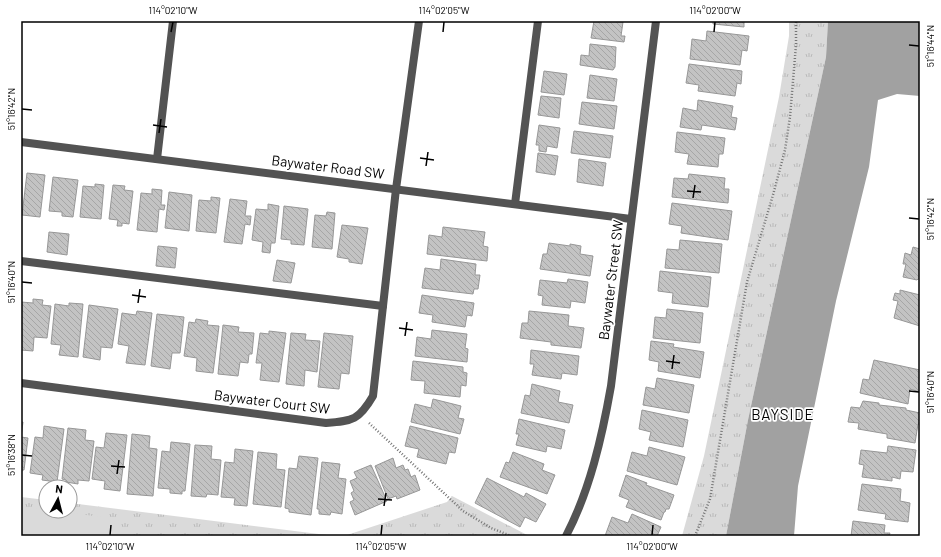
<svg xmlns="http://www.w3.org/2000/svg" width="941" height="557" font-family="Barlow,sans-serif">
<style>
.park{fill:url(#park-tufts)}
.garden{fill:#dadada}
.water{fill:#a1a1a1}
.building{fill:url(#building-back-hatch);stroke:#979797}
.lines{fill:none;stroke-linecap:round;stroke-linejoin:round}
.path{stroke:#757575;stroke-width:2.5;stroke-dasharray:1 2;stroke-linecap:butt}
.service{stroke:#535353;stroke-width:8}
.minor{stroke:#535353;stroke-width:8}
.ticks{fill:none;stroke:#000;stroke-width:1.5}
.labels{text-anchor:middle;stroke-width:3.5;stroke-linejoin:round;paint-order:stroke}
.street-label{font-size:14px;fill:#000;stroke:#fff}
.neighbourhood-label{font-size:15px;letter-spacing:1px;fill:#000;stroke:#fff}
.neatline{fill:none;stroke:#000;stroke-width:1.5}
.ticks-label{font-size:10px;text-anchor:middle;fill:#000}
</style>
<defs>
<pattern id="park-tufts" width="24" height="20" patternUnits="userSpaceOnUse"><rect width="24" height="20" fill="#dadada"/><path d="M3 7l-1-3M5 7V3M7 7l1-3M15 17l-1-3M17 17v-4M19 17l1-3" fill="none" stroke="#b9b9b9"/></pattern>
<pattern id="building-back-hatch" width="6" height="6" patternUnits="userSpaceOnUse"><rect width="6" height="6" fill="#c3c3c3"/><path d="M-1 5l2 2M0 0l6 6M5-1l2 2" fill="none" stroke="#a6a6a6"/></pattern>
</defs>
<rect width="100%" height="100%" fill="#fff"/>
<!-- park -->
<g class="park">
<path d="M789 21H828L826 57 748 420 726 536H682L704 456 779 97 789 36Z"/>
<path d="M452 496 529 536H344L447 502Z"/>
<path d="M21 497 46 500V511H70V503L335 536H21Z"/>
</g>
<!-- garden -->
<path class="garden" d="M21 507 119 519 117 536H21Z"/>
<!-- water -->
<path class="water" d="M828 21H920V96L897 94 878 100 869 167 836 301 798 486 794 536H726L748 420 826 57Z"/>
<!-- building -->
<g class="building">
<path d="M594 21 623 22 621 36H625L624 42 591 38Z"/>
<path d="M713 21H744V27L713 24Z"/>
<path d="M707 31 749 36 747 51 742 50 740 65 690 59 692 39 706 41Z"/>
<path d="M590 44 616 47 615 67 613 70 580 65 581 55 589 56Z"/>
<path d="M689 64 742 71 741 84 737 83 735 96 698 91 699 85 686 83Z"/>
<path d="M544 71 567 74 564 95 541 92Z"/>
<path d="M590 75 617 79 614 101 587 98Z"/>
<path d="M541 96 561 98 559 118 538 115Z"/>
<path d="M698 100 733 106 731 117 737 118 735 130 702 125 701 130 680 127 683 108 697 111Z"/>
<path d="M582 102 617 106 614 129 579 124Z"/>
<path d="M539 125 560 128 557 148 547 146 546 152 539 151V145H536Z"/>
<path d="M574 131 613 136 610 158 571 153Z"/>
<path d="M677 132 725 138 723 154H719L718 167 687 164 689 154 675 152Z"/>
<path d="M538 153 558 156 555 175 536 172Z"/>
<path d="M579 159 606 163 603 186 577 182Z"/>
<path d="M27 173 45 175 40 217 22 215Z"/>
<path d="M689 174 725 178 724 189H729L728 203 672 197 674 178 688 179Z"/>
<path d="M53 177 78 180 73 217 62 216V212L49 211Z"/>
<path d="M95 184 104 185 101 219 80 217 83 186 95 187Z"/>
<path d="M113 185 125 186 124 190 133 191 129 224 122 223V226H117L118 220 109 219Z"/>
<path d="M152 189 162 190 161 205H165L164 210 159 209 157 232 137 230 141 193 152 194Z"/>
<path d="M169 192 192 195 189 231 165 228Z"/>
<path d="M211 197 220 198 216 233 196 231 199 200 211 201Z"/>
<path d="M230 199 247 201 245 216H251L250 225 245 224 242 244 224 242Z"/>
<path d="M672 203 732 211 728 240 681 233 682 226 669 224Z"/>
<path d="M268 204 279 206 275 243H271L270 253 262 252 263 242 252 240 256 209 268 210Z"/>
<path d="M284 206 308 209 304 245 291 244V240L281 239Z"/>
<path d="M327 212 335 213 332 249 312 247 315 215 326 216Z"/>
<path d="M342 225 368 228 362 264 349 262V259L337 257Z"/>
<path d="M443 227 485 232 483 246 488 247 487 261 427 254 429 235 442 237Z"/>
<path d="M49 232 69 234 67 255 47 252Z"/>
<path d="M680 240 722 244 719 273 665 268 667 249 679 250Z"/>
<path d="M549 243 570 246V244L581 246 580 254 593 256 590 276 540 269 543 254H547Z"/>
<path d="M158 246 177 248 175 268 156 266Z"/>
<path d="M913 247 920 249V279H918L917 280 903 277 906 264H903L905 253 911 255Z"/>
<path d="M441 259 476 264 475 275H480L478 289H474L473 294 422 288 425 268 440 270Z"/>
<path d="M277 260 295 263 291 283 273 281Z"/>
<path d="M660 271 711 277 708 307 672 303 673 293 658 291Z"/>
<path d="M568 279 588 282 585 303 571 301 570 308 542 305 543 296 538 295 540 280 567 283Z"/>
<path d="M900 290 920 295V326L894 318 898 301 893 300 895 293 900 294Z"/>
<path d="M422 295 474 303 472 316 467 315 465 327 432 322 433 315 419 313Z"/>
<path d="M33 299 43 300 42 305 51 306 47 338 34 337 33 351 21 350V302L33 303Z"/>
<path d="M69 303 83 304 78 357 59 355 61 345 51 344 55 304 69 306Z"/>
<path d="M89 305 118 309 112 348 101 347 100 360 83 357Z"/>
<path d="M667 309 703 313 700 343 653 338 655 317 666 318Z"/>
<path d="M137 311 152 313 145 365 126 363 129 346 118 344 122 313 136 315Z"/>
<path d="M529 311 569 315 568 326 584 328 581 348 551 345V342L520 338 522 323H528Z"/>
<path d="M157 314 184 317 180 353H172L170 369 151 366Z"/>
<path d="M196 319 208 321 207 325 219 326 213 373 196 371 197 358 184 356 189 322 195 323Z"/>
<path d="M223 325 239 327 238 332 254 333 252 354H249L248 363 240 362 238 376 218 374Z"/>
<path d="M432 330 467 334 465 348 468 349 467 362 415 356 417 337 431 339Z"/>
<path d="M269 331 286 333 279 382 260 380 262 363H256L260 333 269 334Z"/>
<path d="M291 333 306 334 305 340 320 341 317 372 305 370 304 386 286 384Z"/>
<path d="M324 333 353 336 349 374 341 373 339 389 318 387Z"/>
<path d="M651 341 674 344 673 347 704 352 700 378 658 371 659 362 649 360Z"/>
<path d="M531 350 579 356 577 375 562 373 561 379 532 375 534 364H530Z"/>
<path d="M874 360 920 370V392L910 389 908 404 860 393 863 379 869 380Z"/>
<path d="M413 361 463 367V372L467 373 466 386 461 385 460 397 424 393 425 381 411 380Z"/>
<path d="M657 378 694 385 689 413 643 405 646 387 655 389Z"/>
<path d="M532 384 560 391 558 402 573 405 569 423 521 413 525 395 530 396Z"/>
<path d="M433 399 461 406 458 418 464 419 460 434 411 422 415 404 431 408Z"/>
<path d="M863 401 879 403V405L906 408V410L920 413V420L919 424H918L915 443 887 438V434L858 429 859 423 848 422 851 407 860 408Z"/>
<path d="M642 410 688 420 683 447 649 440 651 432 639 429Z"/>
<path d="M519 419 565 430 561 449 547 446 546 452 516 445 519 434H516Z"/>
<path d="M21 422H23L21 437 28 438 24 470H22L21 475Z"/>
<path d="M44 426 64 429 57 482 42 480 43 475 30 473 35 437 43 438Z"/>
<path d="M410 426 458 438 455 453 449 452 446 464 417 457 419 449 405 446Z"/>
<path d="M68 428 86 430 85 440 94 441 89 481 78 480V484L66 482V480L62 479Z"/>
<path d="M106 433 127 435 120 491 104 489 105 481 92 479 96 447 104 448Z"/>
<path d="M132 434 150 436 149 448 157 449 153 496 127 494Z"/>
<path d="M171 442 190 444 185 491H182V494L170 493V489L158 488 162 451 170 452Z"/>
<path d="M195 445 212 446 211 459 221 460 218 495 207 494 206 497 191 496Z"/>
<path d="M888 446 916 450 913 472 901 471 900 479 892 477V481L862 477 864 465 859 464 861 450 887 453Z"/>
<path d="M649 447 685 457 677 485 627 471 632 452 647 456Z"/>
<path d="M235 449 253 451 247 506 234 505 235 498 221 497 225 462 234 463Z"/>
<path d="M258 452 277 454 276 469 285 470 281 507 253 504Z"/>
<path d="M513 452 544 464 542 470 555 475 547 494 500 477 506 462 509 463Z"/>
<path d="M299 456 318 458 311 515 289 512V509L285 508 289 468 297 469Z"/>
<path d="M393 458 396 468 403 465 405 470 408 469 411 477 415 475 420 490 397 499 396 496 388 499 375 466Z"/>
<path d="M322 462 340 464 338 478 346 479 342 514 331 512 330 515 319 514V509H317Z"/>
<path d="M371 465 387 501 355 515 350 502 354 500 351 493 354 491 350 481 357 478 354 472Z"/>
<path d="M626 475 647 483 646 485 674 495 669 509H666L665 512H664L661 520 626 507 629 500 619 496Z"/>
<path d="M487 478 524 497 526 493 546 504 536 522 525 517 520 527 475 503Z"/>
<path d="M862 484 901 489 900 501 910 503 908 522 885 519 886 514 858 510Z"/>
<path d="M632 514 661 527 657 536H605L612 517 628 523Z"/>
<path d="M853 521 885 525 884 533H890L889 536H851Z"/>
</g>
<g class="lines">
<!-- path -->
<g class="path">
<path d="M369 423 463 511 491 528 511 536"/>
<path d="M695 536 710 499 747 282 773 195 785 150 790 117 796 45V21"/>
</g>
<!-- service -->
<g class="service">
<path d="M515 204 538 21"/>
<path d="M21 261 383 306"/>
</g>
<!-- minor -->
<g class="minor">
<path d="M21 142 631 219"/>
<path d="M157 159 173 21"/>
<path d="M21 383 326 423C353 421 359 420 373 396L396 189 419 21"/>
<path d="M566 536C590 490 602 437 611 386L656 21"/>
</g>
</g>
<!-- ticks -->
<path class="ticks" d="M171 32 173 22M443 32 444 22M714 32 715 22M909 45 919 46M22 109 32 110M153 125 167 127M159 133 161 119M420 158 434 160M426 166 428 152M687 191 701 192M693 198 695 185M909 218 919 219M22 282 32 283M132 295 146 297M138 303 140 289M399 328 413 330M405 336 407 322M666 361 680 363M672 369 674 355M909 391 919 392M22 455 32 456M111 466 125 467M117 474 119 460M378 499 392 500M384 506 386 493M110 535 111 525M381 535 382 525M652 535 653 525"/>
<g class="labels">
<!-- street labels -->
<g class="street-label">
<text transform="translate(328 167) rotate(7)" y="5">Baywater Road SW</text>
<text transform="translate(611 280) rotate(-83)" y="5">Baywater Street SW</text>
<text transform="translate(272 402) rotate(7)" y="5">Baywater Court SW</text>
</g>
<!-- neighbourhood labels -->
<g class="neighbourhood-label">
<text x="783" y="420">BAYSIDE</text>
</g>
</g>
<!-- border -->
<rect width="941" height="557" fill="none" stroke="#ffffff" stroke-width="44"/>
<!-- north arrow -->
<g transform="translate(58 499) rotate(7)"><circle r="19" fill="#ffffff" stroke="#999999"/>
<path d="M0-3L7 15L0 10L-7 15Z" fill="#000000"/>
<text y="-6" font-size="11" font-weight="bold" text-anchor="middle" fill="#000000">N</text>
</g>
<rect x="22" y="22" width="897" height="513" class="neatline"/>
<g class="ticks-label">
<text x="173" y="14">114°02'10"W</text>
<text x="444" y="14">114°02'05"W</text>
<text x="715" y="14">114°02'00"W</text>
<text transform="translate(930 46) rotate(-90)" y="4">51°16'44"N</text>
<text transform="translate(11 109) rotate(-90)" y="4">51°16'42"N</text>
<text transform="translate(930 219) rotate(-90)" y="4">51°16'42"N</text>
<text transform="translate(11 282) rotate(-90)" y="4">51°16'40"N</text>
<text transform="translate(930 392) rotate(-90)" y="4">51°16'40"N</text>
<text transform="translate(11 455) rotate(-90)" y="4">51°16'38"N</text>
<text x="110" y="550">114°02'10"W</text>
<text x="381" y="550">114°02'05"W</text>
<text x="652" y="550">114°02'00"W</text>
</g>
</svg>
